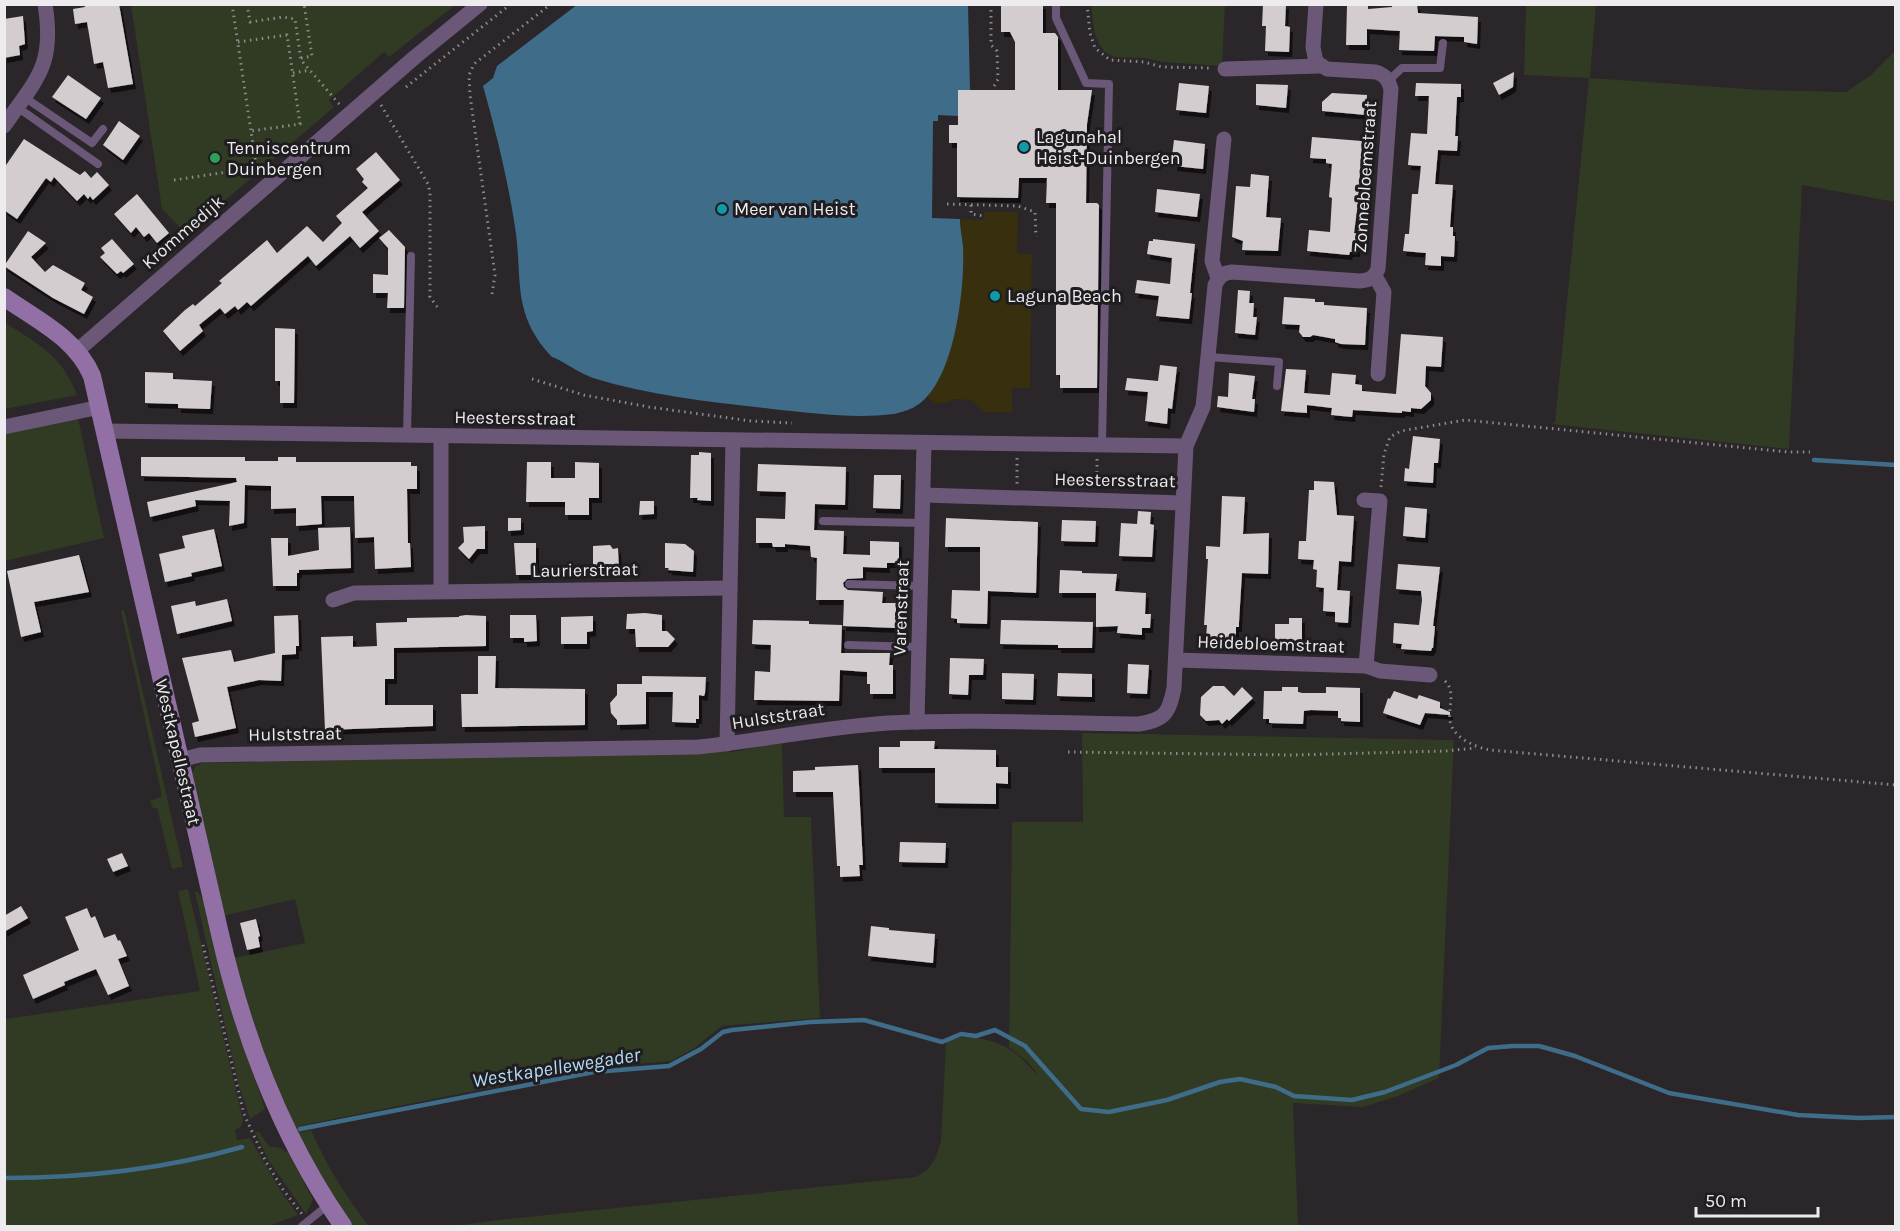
<svg xmlns="http://www.w3.org/2000/svg" width="1900" height="1231" font-family="Karla,sans-serif">
<style>
.green{fill:#313a22}
.sand{fill:#372f0e}
.water{fill:#3f6d89}
.lines{fill:none;stroke-linecap:round;stroke-linejoin:round}
.stream{stroke:#3f6d89;stroke-width:4.5}
.building{fill:#d4cdcf;filter:url(#shadow)}
.path{stroke:#8e8b8f;stroke-width:3;stroke-dasharray:1.5 4.5;stroke-linecap:butt}
.lane{stroke:#6b5777;stroke-width:8}
.street{stroke:#6b5777;stroke-width:15}
.secondary{stroke:#9270a5;stroke-width:18}
.culture-dot{fill:#0f9aa8;stroke:#201d21;stroke-width:2}
.leisure-dot{fill:#2e9e5b;stroke:#201d21;stroke-width:2}
.labels{text-anchor:middle;stroke-width:6;stroke-linejoin:round;paint-order:stroke}
.poi-label{font-size:18px;fill:#edebee;stroke:#201d21;text-anchor:start}
.street-label{font-size:18px;fill:#edebee;stroke:#201d21}
.water-label{font-size:20px;font-style:italic;fill:#b1dbf7;stroke:#201d21}
</style>
<defs>
<filter id="shadow"><feDropShadow dx="3" dy="5" stdDeviation="0" flood-color="#0009"/></filter>
</defs>
<rect width="100%" height="100%" fill="#2a262a"/>
<!-- green -->
<g class="green">
<path d="M131 5V4L455 5 389 57 384 52 329 100 334 107 186 234 162 209Z"/>
<path d="M1091 5H1225L1222 66 1163 62 1144 58 1114 57 1105 52 1099 44 1094 31Z"/>
<path d="M1526 5H1596L1590 78 1762 90 1846 92 1871 75 1895 51V202L1802 185 1789 449 1552 424 1555 422 1589 78 1524 75Z"/>
<path d="M4 322C38 344 62 355 77 395L5 409Z"/>
<path d="M78 418 104 538 5 561 4 433Z"/>
<path d="M124 610 183 867 172 869 157 808H153L150 801 162 796 121 611Z"/>
<path d="M1082 733 1454 740 1439 1078 1398 1096 1363 1107 1293 1103 1298 1226H454L498 1220 916 1177 927 1170 935 1159 941 1141 946 1041C965 1033 993 1039 1011 1050 1022 1057 1030 1068 1039 1076L1028 1062 1009 1047 1012 822H1083Z"/>
<path d="M782 743 784 817H811L820 1018 722 1026 693 1049 671 1061 583 1069 299 1126 302 1132 311 1130C326 1164 346 1197 369 1226H353C328 1190 304 1151 285 1111 262 1062 248 1010 233 958L305 943 295 899 223 916 191 775 196 766 202 763 732 752Z"/>
<path d="M188 889 243 1120 241 1127 235 1130 237 1140 250 1138 282 1193 298 1215 269 1226H5V1019L200 991 178 891Z"/>
<path d="M195 892H198L204 901 232 1011 265 1109 250 1119 238 1083Z"/>
<path d="M255 1132H259L269 1146 281 1148 288 1153 313 1199 306 1214 269 1161Z"/>
</g>
<!-- sand -->
<path class="sand" d="M984 212H1018L1017 253 1032 254 1030 388H1012V412H985L970 400 953 399 948 402 935 404 927 397 933 389 957 322 963 246 960 219 984 220Z"/>
<!-- water -->
<path class="water" d="M578 4 968 5 970 90H958V116L938 115V121H933L932 218 960 219C960 228 962 237 963 246 965 288 955 378 919 404 912 409 903 412 894 414 854 419 812 413 772 409 712 402 651 396 593 378 580 373 570 366 557 359 552 356 554 359 550 355 511 312 523 278 515 227 508 180 496 132 483 86L493 78 497 66Z"/>
<g class="lines">
<!-- stream -->
<g class="stream">
<path d="M1814 460 1896 465"/>
<path d="M300 1129 594 1072 669 1066 701 1049 723 1032 732 1030 810 1022 864 1020 942 1042 961 1034 976 1036 995 1030 1025 1046 1081 1109 1109 1112 1167 1100 1220 1082 1240 1079 1276 1087 1294 1096 1352 1100 1385 1092 1456 1065 1488 1048 1513 1046H1539L1575 1056 1669 1093 1798 1115 1859 1118 1896 1117"/>
<path d="M4 1178C84 1178 165 1169 242 1147"/>
</g>
</g>
<!-- building -->
<g class="building">
<path d="M84 4H119L133 84 108 88 103 62 94 64 87 22 75 24 73 9 85 7Z"/>
<path d="M1001 4H1043V33H1055L1058 37V90H1092L1087 124 1086 203H1097L1099 205 1097 388H1060V375H1056V203H1046L1047 178H1019L1018 198 957 197V143H949V125H958V90H1015V42L1010 32H1001Z"/>
<path d="M1263 4H1286L1285 26 1290 27 1289 52 1265 51 1266 26H1262Z"/>
<path d="M1392 4H1417L1418 13 1478 17 1477 44 1464 42V37L1435 36 1434 51 1399 50 1400 31 1367 29V45H1346L1347 5H1368V9L1392 7Z"/>
<path d="M23 16 25 44 19 46 20 55 4 58V19Z"/>
<path d="M1514 72 1513 87 1499 95 1493 83Z"/>
<path d="M68 75 101 98 86 119 52 97Z"/>
<path d="M1179 83 1209 86 1206 113 1176 110Z"/>
<path d="M1416 83 1461 84V97H1457L1455 136H1458L1457 151 1438 150 1435 184 1453 185 1450 227H1453V236H1455L1454 257 1441 256V266L1425 265 1426 253 1403 251 1405 234H1409L1412 194H1418L1421 166 1408 165 1411 133 1427 134 1429 96H1415Z"/>
<path d="M1256 84 1288 85 1286 108 1256 105Z"/>
<path d="M1332 93 1367 95 1366 115 1322 111V102Z"/>
<path d="M119 121 140 136 123 160 103 145Z"/>
<path d="M1312 137 1362 141 1358 203 1354 233 1358 234 1357 252H1350L1349 255 1307 251 1309 230 1330 232 1332 198 1329 197 1332 164 1326 163V159L1310 158Z"/>
<path d="M24 139 80 175 85 171 91 178 97 172 109 185 93 200 90 196 88 199 84 194 77 201 54 177 51 182 46 178 17 219 4 210V168Z"/>
<path d="M1174 140 1205 144 1203 169 1174 166 1175 156H1172Z"/>
<path d="M376 152 400 180 362 212 379 231 360 248 350 236 316 266 308 256 251 306 247 302 238 310 235 306 225 314 220 308 199 325 203 331 180 351 163 331 185 310 193 304 195 306 222 283 219 281 267 240 277 253 307 226 323 242 342 223 336 216 368 188 362 182 364 179 356 169Z"/>
<path d="M1251 174 1269 176 1266 217 1281 218 1278 251 1242 250 1243 241 1232 237 1236 186 1250 187Z"/>
<path d="M1157 189 1200 194 1197 217 1155 212Z"/>
<path d="M137 194 169 233 157 243 149 233 144 237 136 227 131 233 114 214Z"/>
<path d="M389 230 405 247 404 308H387L388 293H373V274L388 275V248L379 238Z"/>
<path d="M28 231 46 243 31 257 45 272 53 265 85 283 81 290 93 297 84 314 53 298 4 266Z"/>
<path d="M112 239 134 264 123 273 121 271 117 274 100 257 105 253 101 248Z"/>
<path d="M1153 239 1195 244 1190 293H1192L1189 319 1156 316 1159 296 1135 293 1137 280 1170 284 1172 258 1147 254 1149 241H1153Z"/>
<path d="M1238 290 1250 291 1249 303H1254L1253 317H1257L1255 335 1235 333Z"/>
<path d="M1284 297 1315 299V302H1324V305L1367 308 1365 345 1341 344 1335 342V339L1313 335 1310 337H1303L1299 332 1300 325 1282 324Z"/>
<path d="M275 328 295 329 294 403H280V381H275Z"/>
<path d="M1401 334 1443 337 1441 367 1426 366 1425 386 1431 393V400L1421 409 1411 408V412L1402 411V413L1353 410 1352 417 1331 415 1332 408 1307 405V413L1281 411 1286 369 1306 370 1304 393 1330 395 1332 373 1356 375 1355 384 1362 385V391L1396 394Z"/>
<path d="M1160 365 1177 367 1172 409 1168 408 1167 424 1145 421 1148 392 1125 390 1127 378 1158 381Z"/>
<path d="M145 372 173 373V379L212 381 210 409 178 408V404L145 403Z"/>
<path d="M1229 373 1255 376 1252 399H1255L1254 412 1217 407 1218 396 1228 397Z"/>
<path d="M1413 436 1440 439 1438 463H1434L1433 483 1404 481 1405 468 1409 469Z"/>
<path d="M699 452 711 453V501L697 500 698 498H690L691 455H699Z"/>
<path d="M141 457H245V461H278V457H296V462H411V466H417V489H407L408 543H410L411 567 375 569 374 537 355 538 354 496H321L322 524 296 526V508L271 509V486L245 485 244 523 229 526 230 501 195 500 196 506 150 517 147 502 237 482 236 478 141 476Z"/>
<path d="M527 462H551V478H575V462L599 463V498H589V515H565V502H526Z"/>
<path d="M758 464 846 467 845 505 815 504 814 530 844 531 843 554 870 555V541L899 542V563H887V568L863 567V578L847 579 843 583 844 587 848 590 883 592 882 603H896V628L843 626 844 600H816L817 558 811 557 810 546 785 544V547H773L772 543H756V518L785 519 786 492 757 491Z"/>
<path d="M874 475H901L900 509 873 508Z"/>
<path d="M1314 481 1334 482 1337 515 1354 516 1351 562 1339 561 1337 590 1350 591 1348 623 1335 622V612L1323 611 1324 588 1316 587 1317 570 1313 569 1314 560 1298 559 1299 541H1306L1309 490H1314Z"/>
<path d="M1222 496 1245 497 1243 534 1269 533 1268 574 1242 573 1239 622V627H1236V639L1206 638 1207 625H1204L1208 559H1206V546L1220 547Z"/>
<path d="M640 501H654V514L639 515Z"/>
<path d="M1405 507 1427 509 1425 538 1403 536Z"/>
<path d="M1138 511 1151 512 1150 524 1154 525 1152 557 1119 556 1121 523 1137 524Z"/>
<path d="M508 518H521V530L508 531Z"/>
<path d="M946 518 1038 522 1036 593 988 591 987 624 957 623V619L951 618 952 590 984 591H980V547H945Z"/>
<path d="M1062 520 1096 521 1095 542 1061 541Z"/>
<path d="M485 526V549H477L469 559 458 548 464 542 463 527Z"/>
<path d="M350 527 351 568 299 570V573H297V586H273L271 538H288V556L319 550 318 528Z"/>
<path d="M214 529 222 566 191 573 192 576 165 582 159 554 185 548 182 536Z"/>
<path d="M514 543H536V575H516Z"/>
<path d="M665 543 685 544 694 551 693 572 668 570 669 568H665Z"/>
<path d="M610 545 613 549 618 548 619 572 593 573V546Z"/>
<path d="M79 555 89 592 34 602 41 632 21 637 7 571Z"/>
<path d="M1398 564 1440 567 1433 626H1435L1433 648H1432L1431 651 1401 649 1402 644 1393 643 1394 623 1419 625 1422 600 1421 591 1396 589Z"/>
<path d="M1060 570 1082 571V573L1117 574 1115 591 1146 593 1145 614H1151L1150 628H1142V635L1117 633 1118 626 1096 627V593H1059Z"/>
<path d="M227 599 232 621 177 634 171 606 195 601 196 606Z"/>
<path d="M645 613 662 615V631H667L675 639 668 647H636L635 629H626L627 614Z"/>
<path d="M298 615 299 646H296V654L282 655 281 681 259 680 227 687 236 728 195 737 192 723 199 721 182 658 231 650 234 662 275 653 274 616Z"/>
<path d="M466 615 486 616V646L394 648V679H385V705H433V726L325 730 321 637 353 636V647L377 646 376 623 407 622V618L459 617V616Z"/>
<path d="M510 615H536L537 641 524 642V638H510Z"/>
<path d="M593 616V631L587 632V644H561V617Z"/>
<path d="M1289 618H1302V641L1275 640V624H1289Z"/>
<path d="M753 620 809 621V624L842 625 841 653H890L889 665H893V694H870V684H867V672L840 670 839 701 754 700 755 671 770 672 771 645 752 644Z"/>
<path d="M1001 620 1093 622 1092 648H1058V645L1000 644Z"/>
<path d="M478 656H496L495 688 585 689V725L462 727 461 694H478Z"/>
<path d="M950 658 984 659 983 675H969L968 695 949 694Z"/>
<path d="M1128 664 1149 665 1147 694 1127 693Z"/>
<path d="M1002 673 1034 674 1033 700 1002 699Z"/>
<path d="M1058 673 1092 674V697L1057 696Z"/>
<path d="M642 676 706 677 705 693 704 696 699 695V719H696V723L672 722 673 692H646V724L617 725V720L611 713 610 703 617 695V684H642Z"/>
<path d="M1213 686H1224L1234 696 1242 687 1253 698 1229 721 1227 719 1222 724 1219 720 1206 721 1200 715 1201 697Z"/>
<path d="M1282 687H1298V692L1302 693H1326V687L1360 688V722L1341 721V718H1338V711L1311 710 1304 711 1303 724 1269 723V719H1263L1264 691H1282Z"/>
<path d="M1394 691 1417 699 1419 695 1440 702V708L1450 712V715L1425 713 1420 725 1383 713 1388 698 1390 699Z"/>
<path d="M900 741H935L934 749 996 750V767H1008V784L996 783V804L935 803V768H879V747H900Z"/>
<path d="M858 765 863 865H859L860 876 840 877V866H837L833 792H793V771L815 770V767Z"/>
<path d="M900 842 946 843 945 863 899 862Z"/>
<path d="M122 853 128 866 113 872 107 859Z"/>
<path d="M21 906 28 918 4 932V916Z"/>
<path d="M87 908 91 918 95 916 104 938 115 934 118 941 120 940 127 956 118 959 129 986 108 995 96 969 64 982 65 985 33 999 23 975 79 950 65 917Z"/>
<path d="M256 919 260 936 258 937 260 947 247 950 240 923Z"/>
<path d="M871 926 889 928V930L935 934 933 963 868 956Z"/>
</g>
<g class="lines">
<!-- path -->
<g class="path">
<path d="M247 4 250 22 283 17 295 19 301 60 340 105"/>
<path d="M991 4V45L997 51 998 79 992 90"/>
<path d="M1087 4 1090 33 1095 48 1110 60 1144 62 1162 67 1211 68"/>
<path d="M238 42 287 35 300 124 251 131"/>
<path d="M301 58 312 56 304 4"/>
<path d="M293 73 310 70"/>
<path d="M406 87 511 4"/>
<path d="M381 105 428 184 430 192V297L438 308"/>
<path d="M174 180 254 168 256 165 232 4"/>
<path d="M947 204 1018 206 1035 212 1036 237"/>
<path d="M971 205V214L984 216"/>
<path d="M492 294 495 275 470 95 469 75 474 64 551 4"/>
<path d="M532 379 584 395 649 407 751 421 792 423"/>
<path d="M1017 458V484"/>
<path d="M1097 459V485"/>
<path d="M1381 487 1384 454 1390 437 1401 431 1465 420 1788 452H1810"/>
<path d="M1445 681C1456 692 1448 706 1450 721 1453 738 1475 747 1490 750L1896 785"/>
<path d="M1068 752 1292 755 1445 751 1476 748"/>
<path d="M203 945 244 1114 266 1162 284 1191 302 1214"/>
</g>
<!-- lane -->
<g class="lane">
<path d="M1056 4V18L1086 83 1109 84 1102 445"/>
<path d="M1388 81 1402 68H1440L1443 43"/>
<path d="M24 97 92 143 103 129"/>
<path d="M17 107 98 164"/>
<path d="M1208 357 1279 362 1277 386"/>
<path d="M407 435 411 256"/>
<path d="M823 521 923 523"/>
<path d="M849 584 921 586"/>
<path d="M848 645 919 647"/>
<path d="M302 1226 328 1205"/>
</g>
<!-- street -->
<g class="street">
<path d="M1225 69 1320 66"/>
<path d="M4 126C37 78 55 66 45 4"/>
<path d="M1375 276 1384 292 1378 374"/>
<path d="M1218 278 1212 261 1224 139"/>
<path d="M78 350 415 57 480 4"/>
<path d="M4 427 100 407"/>
<path d="M105 431 1186 446"/>
<path d="M923 495 1183 503"/>
<path d="M441 591V437"/>
<path d="M333 600 354 593 730 588"/>
<path d="M1176 660 1366 666 1380 501 1364 500"/>
<path d="M1366 666 1380 671 1430 675"/>
<path d="M917 722 924 444"/>
<path d="M727 744 733 440"/>
<path d="M180 760 200 755 698 747C761 741 824 727 888 723 970 719 1056 723 1139 724 1165 720 1169 713 1174 688L1186 446 1203 407 1215 285C1219 277 1222 273 1232 272L1360 281C1370 280 1374 278 1378 269L1391 89C1388 79 1385 75 1376 72L1327 69 1316 62 1313 47 1316 4"/>
</g>
<!-- secondary -->
<path class="secondary" d="M4 297C37 320 76 338 92 376L220 934C244 1039 282 1138 343 1226"/>
</g>
<!-- markers -->
<g class="culture-dot">
<circle cx="1024" cy="147" r="6"/>
<circle cx="722" cy="209" r="6"/>
<circle cx="995" cy="296" r="6"/>
</g>
<circle class="leisure-dot" cx="215" cy="158" r="6"/>
<g class="labels">
<!-- poi labels -->
<g class="poi-label">
<text x="1036" y="143">Lagunahal<tspan x="1036" dy="21">Heist-Duinbergen</tspan></text>
<text x="227" y="154">Tenniscentrum<tspan x="227" dy="21">Duinbergen</tspan></text>
<text x="734" y="215">Meer van Heist</text>
<text x="1007" y="302">Laguna Beach</text>
</g>
<!-- street labels -->
<g class="street-label">
<text transform="translate(1365 177) rotate(-86)" y="6">Zonnebloemstraat</text>
<text transform="translate(183 232) rotate(-41)" y="6">Krommedijk</text>
<text transform="translate(515 418) rotate(1)" y="6">Heestersstraat</text>
<text transform="translate(1115 480) rotate(1)" y="6">Heestersstraat</text>
<text transform="translate(585 570) rotate(-1)" y="6">Laurierstraat</text>
<text transform="translate(901 608) rotate(-88)" y="6">Varenstraat</text>
<text transform="translate(1271 644) rotate(2)" y="6">Heidebloemstraat</text>
<text transform="translate(778 716) rotate(-9)" y="6">Hulststraat</text>
<text transform="translate(295 734) rotate(-1)" y="6">Hulststraat</text>
<text transform="translate(178 752) rotate(77)" y="6">Westkapellestraat</text>
</g>
<!-- water labels -->
<g class="water-label">
<text transform="translate(556 1067) rotate(-9)" y="7">Westkapellewegader</text>
</g>
</g>
<!-- border -->
<rect width="1900" height="1231" fill="none" stroke="#edebee" stroke-width="12"/>
<!-- scale -->
<path d="M1696 1207v9h122v-9" fill="none" stroke="#edebee" stroke-width="3"/>
<text x="1705" y="1207" font-size="18" fill="#edebee" stroke="#201d21" stroke-width="4.5" paint-order="stroke">50 m</text>
</svg>
